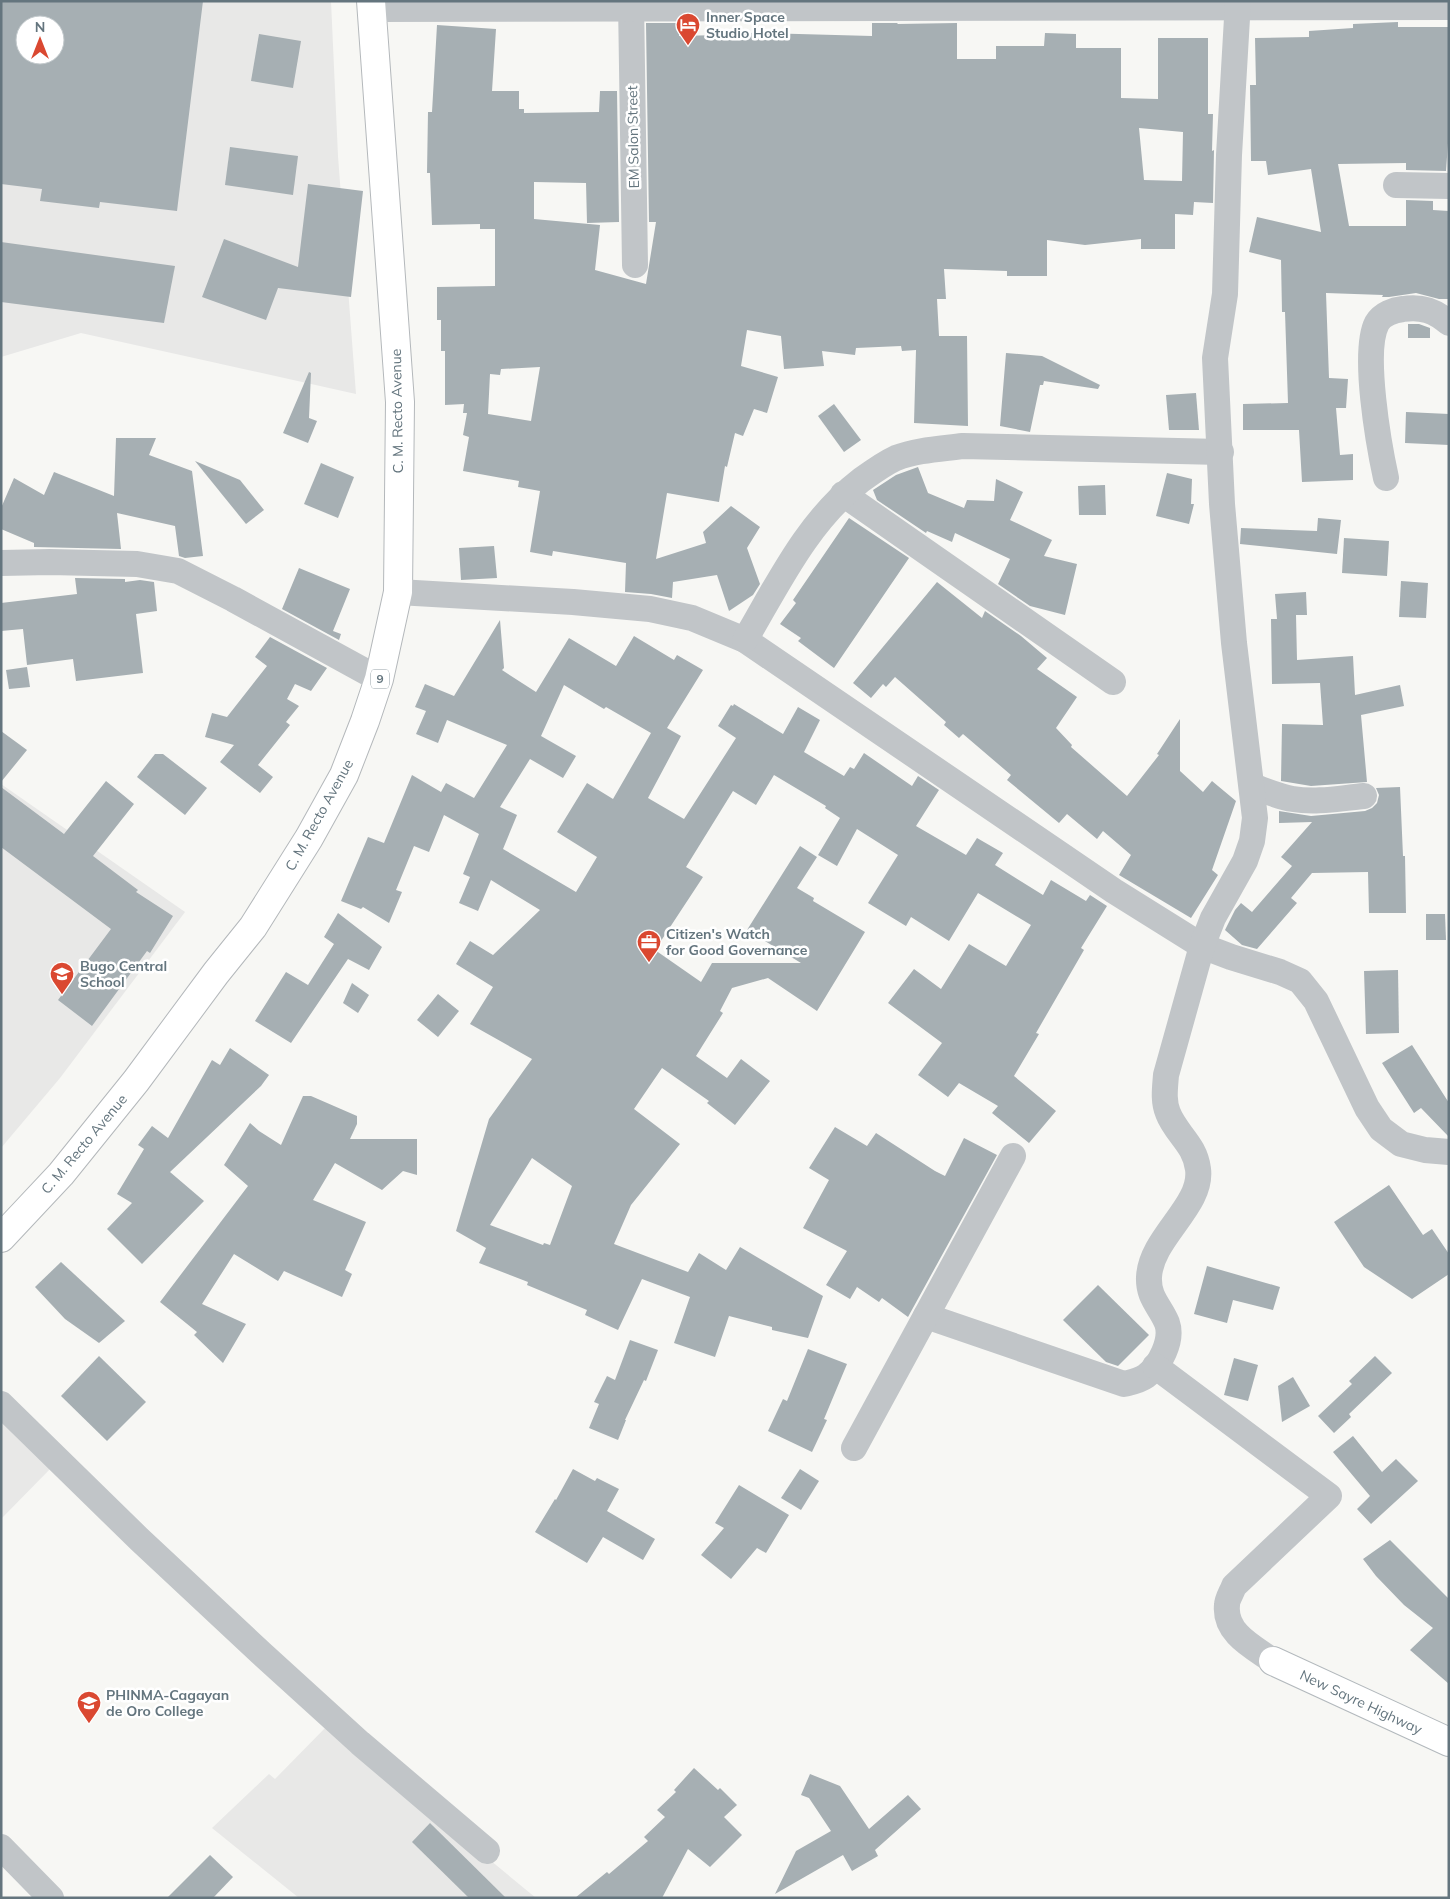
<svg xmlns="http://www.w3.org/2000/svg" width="1450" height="1899" font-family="Mulish,sans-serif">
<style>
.built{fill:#e8e8e7;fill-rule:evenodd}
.building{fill:#a6afb3;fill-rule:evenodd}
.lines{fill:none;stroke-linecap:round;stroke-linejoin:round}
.secondary-casing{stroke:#b3b9bd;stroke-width:30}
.highway-casing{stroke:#b4b8bb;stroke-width:30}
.street{stroke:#c1c5c8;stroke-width:26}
.secondary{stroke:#fff;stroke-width:28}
.highway{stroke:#fff;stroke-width:28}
.labels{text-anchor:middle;stroke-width:5;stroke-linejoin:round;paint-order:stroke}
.shield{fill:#fff;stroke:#929ea5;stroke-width:1}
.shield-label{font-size:12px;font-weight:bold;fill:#64757e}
.poi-label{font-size:14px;font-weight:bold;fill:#64757e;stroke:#fff;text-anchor:start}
.street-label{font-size:14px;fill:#64757e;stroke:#fff}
</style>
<rect width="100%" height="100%" fill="#f7f7f4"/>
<!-- built -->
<g class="built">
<path d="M1 1H331L338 156 356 394 81 333 1 357ZM25 25H55V55H25Z"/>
<path d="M1 784 185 912 60 1078 1 1148Z"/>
<path d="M1 1421 51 1468 1 1519Z"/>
<path d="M327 1726 536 1898H299L212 1828 269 1774 275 1779Z"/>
</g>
<!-- building -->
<g class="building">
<path d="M1 1H203L177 211 100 202 99 208 40 201 42 189 1 184ZM25 25H55V55H25Z"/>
<path d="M1398 22V27H1449V129L1446 171 1406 170V163L1338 164 1349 226H1406V200L1433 201V210L1449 211V299H1439L1416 293 1389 297H1382L1383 295 1326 293 1329 378 1348 379 1346 408H1336L1340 455 1353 454V480L1302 482 1299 430H1243V404L1288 403 1285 312H1282L1281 260 1249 252 1257 217 1321 232 1311 169 1268 175 1266 161H1251L1250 85H1256L1255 38 1309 37V31L1353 28V24Z"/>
<path d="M646 23H679V36L719 35V32L872 36V23H898L897 24 957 23V59H996V46H1044L1045 33 1076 34V48H1121V98L1158 99V38H1208V114H1213L1212 151 1214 150 1213 203 1194 202 1193 215 1175 214V249H1141V239L1085 245 1047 240V276H1007V271L944 269 946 299H937L939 336H967L968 426 914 423 916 350 902 351 901 346 856 348 855 355 822 351 824 366 784 369 781 336 747 330 741 366 778 377 767 413 754 409 743 436 735 433 727 467 725 466 719 502 667 493 656 559 706 543 703 532 731 506 760 527 747 548 760 584 753 595 729 611 717 575 673 582 672 598 651 594 625 592 626 563 553 551 552 556 530 552 540 491 518 487 519 481 463 471 469 437 463 435 467 413H463L464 404 445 405V351H441V320H437V287L495 286V229H480V224L432 225 430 173H427L428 112H432L437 25 496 29 492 91H519V109H524V113L599 112 600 91H617L619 222 587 223 586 183 534 182V219L600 225 595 270 646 284 656 222H649ZM1139 128 1183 132 1182 181 1144 180ZM540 367 531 421 488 414 490 374 500 375 501 369Z"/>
<path d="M259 34 301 41 293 88 251 81Z"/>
<path d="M230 147 298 156 293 195 225 185Z"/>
<path d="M308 184 363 191 351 297 278 288 266 320 202 297 224 239 298 267Z"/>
<path d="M1 242 175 266 164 323 1 302Z"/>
<path d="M1408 324H1419L1430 328V338H1408Z"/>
<path d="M1006 353 1042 356 1100 385 1098 389 1044 381 1043 385H1040L1030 432 1000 426Z"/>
<path d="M309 372 311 373 309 418 317 421 308 443 283 433Z"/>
<path d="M1196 393 1199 430H1169L1166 395Z"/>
<path d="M834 404 861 440 844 452 818 416Z"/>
<path d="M1406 412 1449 414V445L1405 443Z"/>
<path d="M116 438H156L149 455 192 471 203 556 185 558 179 556 175 526 117 513 121 549 34 547V543L1 529V508L14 478 44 495 54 472 114 496Z"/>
<path d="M195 461 240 480 264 510 246 524Z"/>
<path d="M321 463 354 477 338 518 304 504Z"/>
<path d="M918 467 928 493 964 508 967 500 994 501 996 479 1023 492 1010 520 1052 540 1044 556 1077 564 1065 615 1030 606 998 584 1010 559 955 533 952 542 927 531 926 533 877 500 873 490 896 475Z"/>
<path d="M1167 473 1192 479 1191 504H1194L1189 524 1156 516Z"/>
<path d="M1105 485 1106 515H1079L1078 486Z"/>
<path d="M849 518 909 558 834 668 798 641 801 638 780 624 796 603 793 600Z"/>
<path d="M1318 518 1341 520 1337 554 1240 544 1241 528 1317 531Z"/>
<path d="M1344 538 1389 541 1387 576 1342 573Z"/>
<path d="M494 546 497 578 461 580 459 548Z"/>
<path d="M299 568 350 589 333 631 341 634 339 640 282 609Z"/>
<path d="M75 578 125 579V582L140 580 154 582 157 611 136 614 143 673 76 681 73 659 27 665 23 629 1 631V603L77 594Z"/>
<path d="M1401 581 1428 583 1426 618 1399 617Z"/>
<path d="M937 582 982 618 985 611 1021 636 1047 658 1037 669 1077 697 1056 728 1072 745 1071 747 1127 796 1159 755 1157 754 1180 719V771L1203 792 1212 781 1236 801 1212 870 1218 875 1191 918 1119 875 1131 855 1103 831 1097 839 1067 814 1059 823 1007 780 1011 775 963 734 959 738 944 725 946 722 895 677 886 687 883 684 871 698 853 683Z"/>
<path d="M1306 592 1307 615H1296L1297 660 1353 656 1355 695 1400 685 1404 706 1361 715 1367 782 1311 786 1281 781 1282 724 1323 725 1320 683 1272 684 1271 619H1277L1275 594Z"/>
<path d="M500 620 504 668 502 670 536 692 569 638 616 666 634 636 674 660 677 655 703 670 667 728 681 736 648 798 684 819 736 738 718 726 731 705 733 706 734 704 783 734 798 707 820 720 804 752 844 776 850 767 854 769 864 753 912 786 918 776 939 790 916 826 966 855 977 838 1003 853 995 865 1043 895 1051 880 1086 901 1090 895 1107 906 1081 948 1084 950 1036 1033 1039 1034 1014 1076 1056 1111 1029 1143 992 1113 998 1106 959 1083 948 1097 918 1075 942 1043 888 1003 914 969 941 989 969 944 1006 966 1031 925 978 893 949 941 911 917 906 926 868 903 898 855 857 829 837 866 818 855 840 818 825 808 826 806 774 775 756 805 733 791 686 867 703 877 655 950 701 982 712 963H801L747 930 800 846 817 857 797 888 814 898 813 901 865 932 817 1011 768 978 732 988 720 1011 723 1013 696 1056 727 1078 741 1059 770 1081 735 1125 707 1103 709 1101 662 1068 634 1109 680 1144 631 1205 614 1244 688 1272 699 1253 726 1270 740 1247 823 1296 808 1338 772 1330V1327L729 1316 715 1357 674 1343 690 1297 642 1279 618 1330 585 1315 587 1310 527 1285 528 1282 479 1263 486 1248 456 1231 489 1119 532 1059 470 1024 493 987 456 964 470 941 493 955 540 910 491 880 478 911 459 903 470 877 463 874 479 834 444 815 429 852 414 846 396 890 402 892 389 923 363 907 361 909 341 901 368 837 384 843 412 775 441 792 446 783 474 798 507 745 447 720 438 743 416 734 426 711 415 707 425 684 454 696ZM564 685 604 709 606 707 651 733 613 799 587 783 557 832 597 857 576 892 503 849 517 815 500 807 530 759 563 778 576 756 541 736ZM532 1158 572 1186 550 1245 544 1243 543 1245 490 1225Z"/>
<path d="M270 637 327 668 311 691 295 684 287 699 299 706 286 722 290 725 258 765 273 777 260 793 220 762 234 745 205 737 212 713 227 717 267 666 255 657Z"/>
<path d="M27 667 30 687 9 689 6 670Z"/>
<path d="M1 731 27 750 1 782Z"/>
<path d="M155 754H163L207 788 185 815 137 777Z"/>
<path d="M106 781 134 804 93 856 138 890 136 892 173 916 150 953 147 951 92 1026 58 1000 111 929 1 847V787L64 834Z"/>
<path d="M1400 787 1403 856H1405L1406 913H1369L1368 872 1312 873 1291 898 1297 903 1257 949 1242 945 1225 930 1235 910 1241 903 1252 912 1292 866 1281 857 1312 822 1279 823V811L1311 816 1365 811 1372 808 1377 803 1379 795 1376 788Z"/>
<path d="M338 913 382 947 369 970 348 959 291 1043 255 1021 286 972 308 985 334 944 324 937Z"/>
<path d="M1426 914H1445L1446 940H1426Z"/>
<path d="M1398 970 1399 1033 1366 1034 1364 971Z"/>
<path d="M352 983 369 995 358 1013 343 1003Z"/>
<path d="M438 994 459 1011 438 1037 417 1020Z"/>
<path d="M1412 1045 1449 1103V1137L1421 1108 1414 1113 1382 1063Z"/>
<path d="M230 1048 269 1075 261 1086 170 1172 204 1201 142 1264 107 1229 132 1203 117 1194 144 1149 138 1145 152 1126 168 1138 212 1060 220 1065Z"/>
<path d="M303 1096H311L357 1116V1124L350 1139H417V1175L403 1171 382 1190 335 1163 313 1200 366 1222 345 1270 352 1274 342 1297 284 1271 278 1281 234 1254 202 1304 246 1324 223 1363 194 1335 197 1332 160 1302 248 1186 224 1165 250 1123 259 1131 281 1145Z"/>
<path d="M835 1127 867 1146 876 1133 935 1171 945 1176 964 1138 997 1155 908 1317 882 1298 879 1302 857 1287 850 1299 826 1285 847 1251 803 1228 829 1180 809 1168Z"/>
<path d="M1389 1185 1423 1235 1432 1229 1449 1254V1274L1412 1299 1364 1267 1334 1222Z"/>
<path d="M61 1262 125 1321 99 1343 65 1319 35 1287Z"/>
<path d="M1207 1266 1280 1287 1273 1310 1233 1300 1227 1323 1194 1314Z"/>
<path d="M1098 1285 1149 1335 1118 1366 1106 1362 1063 1320Z"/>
<path d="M630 1340 658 1350 646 1381 644 1380 625 1420H626L618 1440 589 1428 599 1404 594 1402 607 1376 615 1380Z"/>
<path d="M808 1349 847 1364 824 1419 827 1420 812 1452 768 1431 783 1399 787 1401Z"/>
<path d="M99 1356 146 1402 107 1441 61 1396Z"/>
<path d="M1375 1356 1392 1373 1349 1414 1351 1417 1334 1433 1318 1416 1352 1384 1349 1381Z"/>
<path d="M1234 1358 1258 1365 1248 1401 1224 1395Z"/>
<path d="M1293 1377 1310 1406 1282 1422 1278 1386Z"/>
<path d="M1353 1436 1382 1472 1396 1459 1418 1481 1371 1524 1357 1509 1370 1496 1333 1452Z"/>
<path d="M573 1469 595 1481 597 1478 619 1489 607 1511 655 1539 643 1560 603 1537 587 1563 535 1532 555 1499 556 1500Z"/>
<path d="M800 1469 819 1481 801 1510 781 1498Z"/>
<path d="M739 1485 789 1515 766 1553 757 1548 731 1579 701 1555 724 1528 715 1523Z"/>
<path d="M1390 1540 1449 1599V1684L1410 1650 1433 1628 1404 1605 1376 1576 1363 1559Z"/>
<path d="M694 1768 718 1790 720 1788 737 1805 724 1817 742 1835 710 1867 688 1849 662 1898H575L607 1872 609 1874 648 1841 644 1837 665 1817 657 1810 676 1792 674 1790Z"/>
<path d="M810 1774 840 1786 869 1829 908 1795 921 1809 875 1850 878 1856 852 1871 843 1855 775 1894 796 1851 831 1831 809 1798 801 1795Z"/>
<path d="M430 1823 506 1898H469L412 1842Z"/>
<path d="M210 1855 233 1877 213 1898H167Z"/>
</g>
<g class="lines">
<defs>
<path id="secondary" d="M1273 1661 1449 1742"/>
<path id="highway" d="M1 1238 61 1174 136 1081 216 973 253 927 309 838 344 775 365 721 379 679 398 592 400 402 371 1"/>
</defs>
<!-- secondary casing -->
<use href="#secondary" class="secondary-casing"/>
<!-- highway casing -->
<use href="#highway" class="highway-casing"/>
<!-- street -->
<g class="street">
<path d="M631 1 635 265"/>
<path d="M371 9 1449 7"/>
<path d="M1396 185 1449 186"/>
<path d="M1386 478C1379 446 1362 351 1377 323 1382 314 1394 310 1403 309 1422 306 1435 311 1449 323"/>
<path d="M843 494 1113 682"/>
<path d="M1 563 50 562 137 564 178 571 233 599 379 679"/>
<path d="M398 592 573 602 650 609 692 618 745 640 1114 891 1202 946 1231 957 1280 972 1300 981 1316 1001 1367 1108 1381 1129 1401 1144 1425 1150 1449 1152"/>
<path d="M745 640C778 584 807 522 860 481 871 473 883 464 896 458 917 450 940 449 963 446L1221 452"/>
<path d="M1252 786C1266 791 1279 797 1293 799 1316 803 1341 798 1364 796"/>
<path d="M926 1316 1124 1384C1132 1382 1139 1381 1146 1376 1160 1366 1173 1340 1167 1323 1160 1306 1148 1298 1149 1277 1151 1237 1203 1206 1198 1169 1195 1144 1176 1134 1168 1113 1163 1101 1165 1088 1166 1075L1202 946 1213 918 1245 861 1252 841 1255 818 1234 643 1222 504 1215 358 1225 294 1229 155 1238 1"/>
<path d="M1155 1366 1329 1496 1234 1586C1232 1592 1227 1599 1227 1605 1224 1633 1253 1647 1273 1661"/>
<path d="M1 1404 139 1539 261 1653 360 1743 487 1851"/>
<path d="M854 1448 1013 1156"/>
<path d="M1 1847 51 1898"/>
</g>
<!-- secondary -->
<use href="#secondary" class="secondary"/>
<!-- highway -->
<use href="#highway" class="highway"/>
</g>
<!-- icons -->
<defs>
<symbol id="hotel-pin" viewBox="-11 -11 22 30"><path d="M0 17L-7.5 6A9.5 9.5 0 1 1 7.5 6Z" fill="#da4831" stroke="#fff"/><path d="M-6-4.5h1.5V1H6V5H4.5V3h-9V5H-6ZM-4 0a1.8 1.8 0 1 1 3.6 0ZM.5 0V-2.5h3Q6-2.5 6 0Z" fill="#fff"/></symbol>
<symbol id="office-pin" viewBox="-11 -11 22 30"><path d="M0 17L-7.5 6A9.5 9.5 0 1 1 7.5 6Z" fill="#da4831" stroke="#fff"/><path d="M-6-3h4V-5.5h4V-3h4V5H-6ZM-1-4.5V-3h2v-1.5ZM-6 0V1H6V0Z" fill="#fff"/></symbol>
<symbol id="school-pin" viewBox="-11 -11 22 30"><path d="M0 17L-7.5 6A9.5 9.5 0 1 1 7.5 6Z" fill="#da4831" stroke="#fff"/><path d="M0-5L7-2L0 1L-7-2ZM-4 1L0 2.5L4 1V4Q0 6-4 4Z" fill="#fff"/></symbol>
<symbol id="university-pin" viewBox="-11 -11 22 30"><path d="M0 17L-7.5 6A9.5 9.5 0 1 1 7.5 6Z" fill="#da4831" stroke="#fff"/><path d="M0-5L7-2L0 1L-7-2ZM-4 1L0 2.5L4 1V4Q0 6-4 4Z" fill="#fff"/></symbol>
</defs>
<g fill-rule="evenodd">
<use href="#hotel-pin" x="674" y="11" width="28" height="38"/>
<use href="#office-pin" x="635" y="928" width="28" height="38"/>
<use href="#school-pin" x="48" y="960" width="28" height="38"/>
<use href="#university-pin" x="75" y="1689" width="28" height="38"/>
</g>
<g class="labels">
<!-- shield labels -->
<rect class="shield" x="371" y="669.5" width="18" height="19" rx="4"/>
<g class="shield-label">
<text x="380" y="683">9</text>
</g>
<!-- poi labels -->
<g class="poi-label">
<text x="706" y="22">Inner Space<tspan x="706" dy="16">Studio Hotel</tspan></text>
<text x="666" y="939">Citizen's Watch<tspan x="666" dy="16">for Good Governance</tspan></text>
<text x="80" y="971">Bugo Central<tspan x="80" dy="16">School</tspan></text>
<text x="106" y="1700">PHINMA-Cagayan<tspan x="106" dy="16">de Oro College</tspan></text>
</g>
<!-- street labels -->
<g class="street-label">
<text transform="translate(633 137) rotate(-91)" y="5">EM Salon Street</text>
<text transform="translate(397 411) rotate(-91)" y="5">C. M. Recto Avenue</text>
<text transform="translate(319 815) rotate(-61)" y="5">C. M. Recto Avenue</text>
<text transform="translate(84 1144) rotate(-50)" y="5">C. M. Recto Avenue</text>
<text transform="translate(1361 1702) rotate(25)" y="5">New Sayre Highway</text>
</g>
</g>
<!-- border -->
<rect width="1450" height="1899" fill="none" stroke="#64757e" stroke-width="5"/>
<!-- north arrow -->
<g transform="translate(40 40)"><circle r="24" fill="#ffffff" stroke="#c1c8cb"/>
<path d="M0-4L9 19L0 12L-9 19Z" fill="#da4831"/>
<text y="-8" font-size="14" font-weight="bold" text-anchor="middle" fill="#64757e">N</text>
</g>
</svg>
